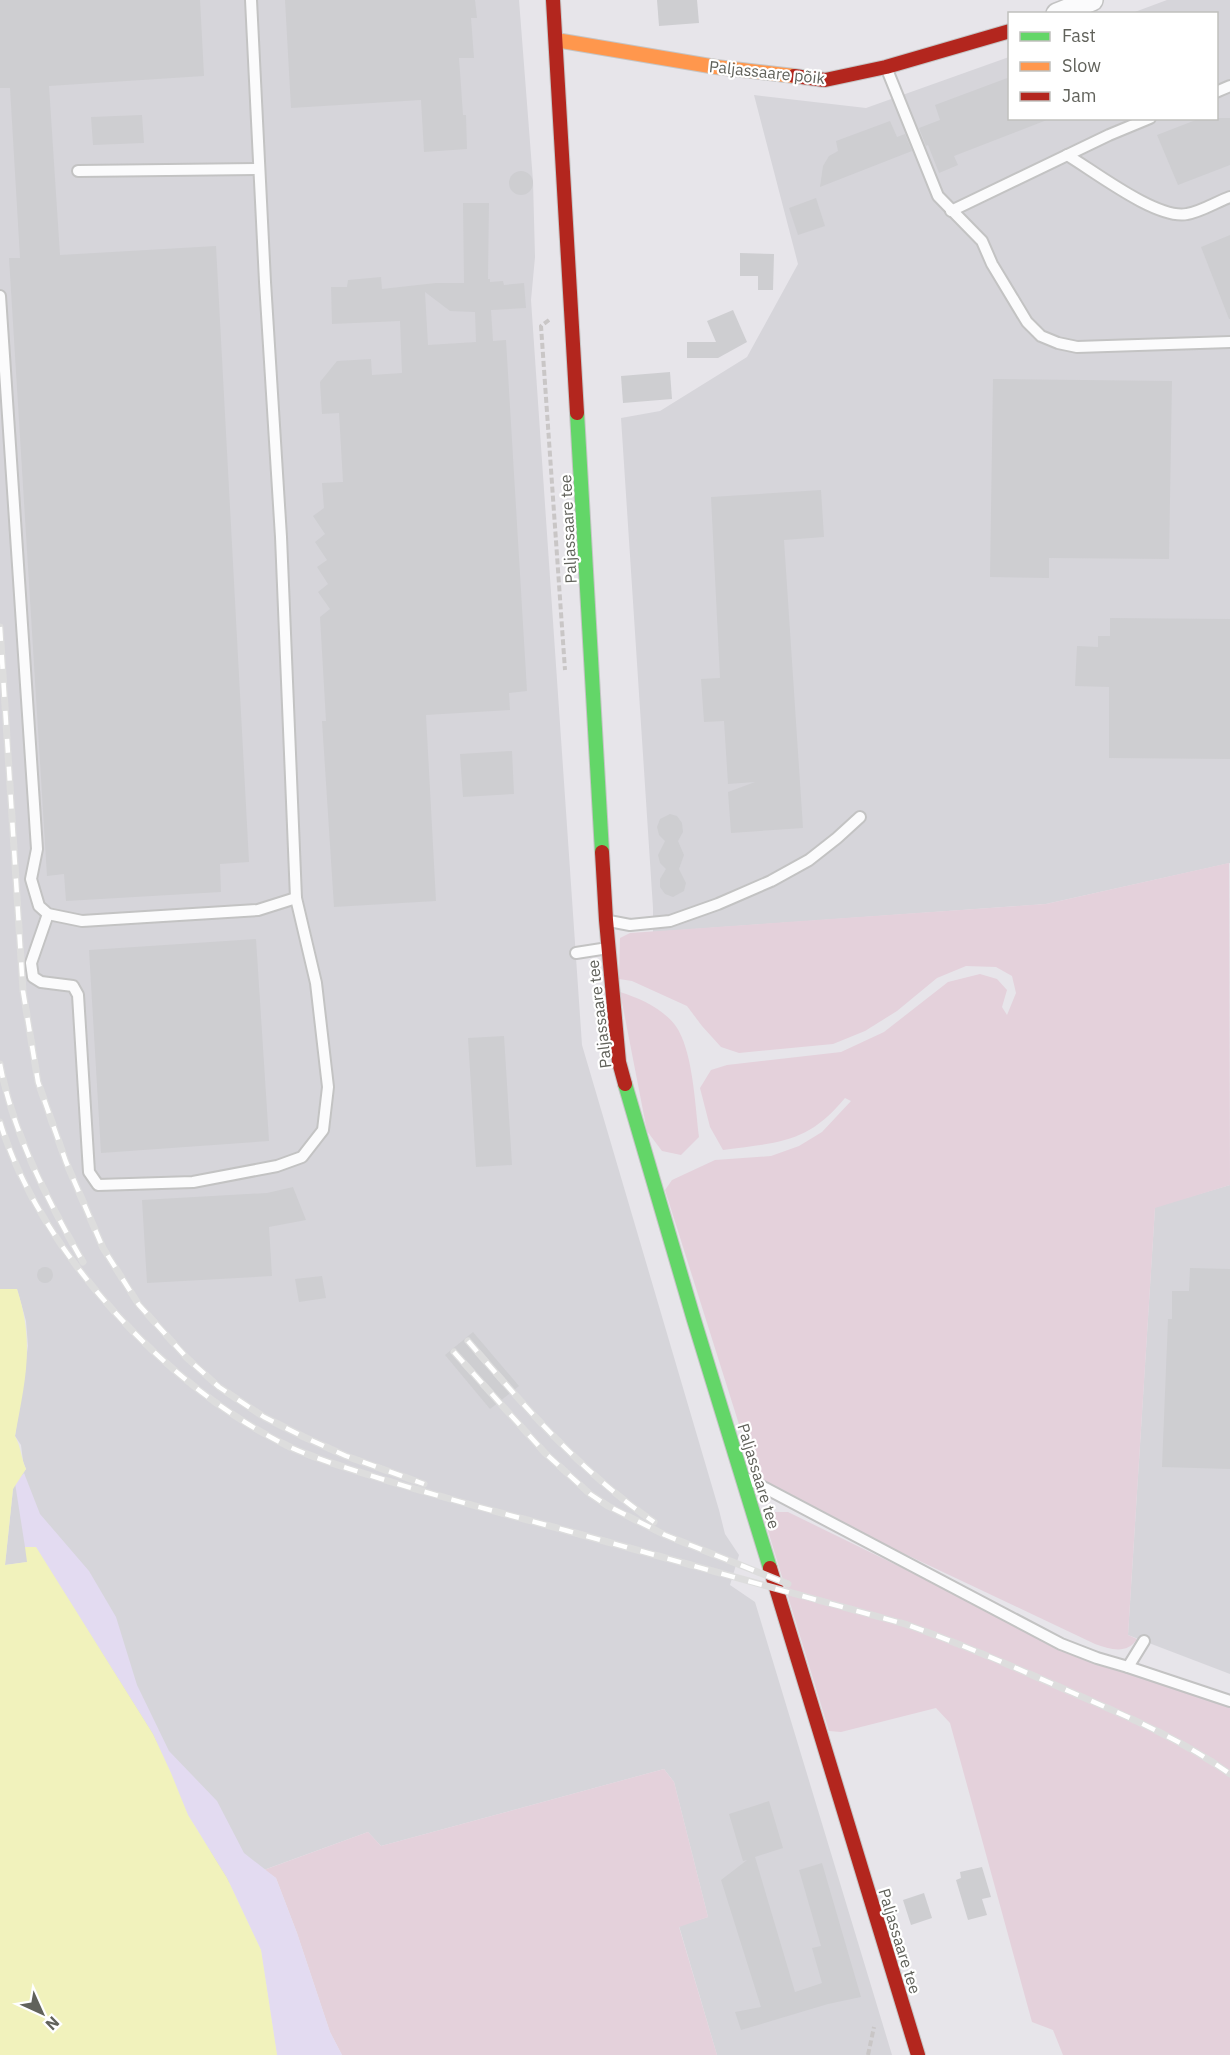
<svg xmlns="http://www.w3.org/2000/svg" width="1230" height="2055" font-family="'IBM Plex Sans',sans-serif">
<style>
.industrial{fill:#d6d5da}
.green{fill:#e4d1db}
.sand{fill:#e3dbf1}
.water{fill:#f1f2bc}
.building{fill:#ceced1;fill-rule:evenodd}
.lines{fill:none;stroke-linecap:round;stroke-linejoin:round}
.lane-casing{stroke:#c3c3c3;stroke-width:14}
.street-casing{stroke:#c3c3c3;stroke-width:24}
.fast-casing{stroke:#c5c5c5;stroke-width:16}
.slow-casing{stroke:#c5c5c5;stroke-width:16}
.jam-casing{stroke:#c5c5c5;stroke-width:16}
.path{stroke:#c9c6c6;stroke-width:4;stroke-dasharray:6 3;stroke-linecap:butt}
.lane{stroke:#fbfbfc;stroke-width:10}
.street{stroke:#fbfbfc;stroke-width:21}
.fast{stroke:#63d668;stroke-width:14}
.slow{stroke:#ff974d;stroke-width:14}
.jam{stroke:#b3261e;stroke-width:14}
.rail-casing{stroke:#ddd;stroke-width:7}
.rail{stroke:#fff;stroke-width:4.5;stroke-dasharray:14;stroke-linecap:butt}
.labels{text-anchor:middle;stroke-width:4.5;stroke-linejoin:round;paint-order:stroke}
.street-label{font-size:16px;fill:#61625b;stroke:#fff}
</style>
<rect width="100%" height="100%" fill="#e7e5ea"/>
<!-- industrial -->
<g class="industrial">
<path d="M0 0H519L533 181 535 257 531 300 582 1045 719 1510 725 1534 739 1555 730 1585 755 1602 892 2055H717L679 1926 708 1917 674 1782 664 1769 381 1846 368 1832 228 1883 84 1624 36 1548 27 1562 5 1565 13 1489 15 1483 26 1469 23 1461 21 1445 15 1436 28 1346 26 1321 17 1289H0Z"/>
<path d="M1167 0H1230V863L1046 904 653 932V908L621 418 660 411 747 357 798 264 754 95 866 108 1009 57 1010 118H1216V14L1132 13Z"/>
<path d="M1230 1185V1674L1128 1635 1155 1207Z"/>
</g>
<!-- green -->
<g class="green">
<path d="M1229 863 1230 1185 1155 1208 1128 1635 1137 1639C1127 1655 1110 1649 1095 1644L795 1502 768 1486 755 1475 665 1190 672 1180 715 1160 771 1156 799 1146 822 1132 851 1101 845 1098C807 1144 779 1142 723 1150L710 1127 700 1088 711 1070 727 1065 841 1052 884 1032 948 982 980 974 997 979 1007 990 1002 1007 1007 1015 1016 993 1012 976 996 967 966 966 937 978 897 1011 865 1031 833 1044 739 1053 721 1047 702 1026 687 1006 632 981 619 979 620 938 630 933 1046 904Z"/>
<path d="M620 992C639 998 662 1008 675 1025 693 1049 695 1105 699 1137L681 1155 662 1151 647 1131Z"/>
<path d="M775 1512H788L1074 1652 1230 1708V2055H1063L1053 2030 1032 2022 950 1723 936 1708 841 1732 829 1731 765 1521Z"/>
<path d="M664 1769 674 1782 708 1917 679 1927 717 2055H342L330 2032 297 1933 276 1878 264 1870 368 1832 381 1846Z"/>
</g>
<!-- sand -->
<path class="sand" d="M24 1473 40 1514 89 1571 116 1617 137 1685 169 1751 217 1801 244 1853 276 1878 297 1933 330 2032 342 2055H277L261 1950 227 1878 188 1815 153 1734 36 1548 25 1547 15 1483Z"/>
<!-- water -->
<path class="water" d="M0 1289H17C35 1344 25 1381 15 1436 21 1447 21 1458 26 1469L13 1489 5 1565 27 1562 25 1547H36L153 1734 171 1773 188 1815 227 1878 261 1950 277 2055H0Z"/>
<!-- building -->
<g class="building">
<path d="M0 0H200L204 76 49 86 60 255 216 246 249 862 220 864 221 892 66 901 64 874 47 876 9 258H20L10 88H0Z"/>
<path d="M285 0H475L477 18H471L474 58H459L463 115H466L467 149 424 152 421 100 291 108Z"/>
<path d="M657 0H697L699 23 659 26Z"/>
<path d="M1010 77V118L1047 120 954 156 958 165 939 173 928 145 926 146 919 128 940 120 935 105Z"/>
<path d="M142 115 144 143 93 145 91 117Z"/>
<path d="M1201 118H1230V165L1178 185 1157 135Z"/>
<path d="M890 121 897 137 905 134 912 151 820 187 823 166 829 156 838 151 836 141Z"/>
<circle cx="521" cy="183" r="12"/>
<path d="M816 198 825 226 798 235 789 208Z"/>
<path d="M463 203H489L488 279H490V282L503 281 504 285 524 283 526 308 491 310 493 341 506 340 527 691 509 693 510 710 426 715 436 901 334 907 322 721H326L320 617 330 609 318 592 328 584 317 567 327 560 315 542 325 534 313 516 324 508 322 483 343 482 339 413 322 414 320 382 337 361 371 359 372 375 402 373 400 321 332 324 331 287H347L348 280 381 277 382 289 436 283H464ZM425 292 450 311 475 312 476 342 428 345Z"/>
<path d="M1230 235V319H1229L1201 247Z"/>
<path d="M740 253 774 254 773 290H758V276H740Z"/>
<path d="M733 310 747 342 718 358H687V342H716L707 321Z"/>
<path d="M670 372 672 399 623 403 621 376Z"/>
<path d="M993 379 1172 381 1169 559 1049 558V578L990 577Z"/>
<path d="M821 490 824 537 784 540 803 828 731 833 728 792 755 782 728 784 724 721 704 722 701 679 720 678 711 497Z"/>
<path d="M1110 618 1230 619V759L1109 758V687L1075 686 1077 646 1098 647V636H1110Z"/>
<path d="M512 751 514 794 463 797 460 754Z"/>
<path d="M670 814 677 816 682 823 683 832 678 841 684 855 679 869 686 883 684 891 673 897 665 894 660 887V879L666 869 660 863 658 855 665 841 659 835 657 827 660 819Z"/>
<path d="M256 939 269 1141 101 1153 89 950Z"/>
<path d="M504 1036 512 1165 476 1167 468 1038Z"/>
<path d="M293 1187 306 1220 269 1227 272 1276 147 1283 142 1200 267 1193Z"/>
<circle cx="45" cy="1275" r="8"/>
<path d="M1190 1268 1230 1269V1469L1162 1467 1168 1319H1172V1291H1189Z"/>
<path d="M322 1276 326 1298 299 1302 295 1279Z"/>
<path d="M473 1332 519 1386 490 1409 445 1355Z"/>
<path d="M769 1801 783 1848 755 1857 795 1992 822 1983 812 1948 821 1946 799 1870 822 1863 861 1997 828 2004 741 2030 735 2012 761 2007 721 1880 747 1860 743 1861 729 1814Z"/>
<path d="M982 1867 991 1897 982 1899 987 1915 968 1920 956 1880 961 1878 960 1872Z"/>
<path d="M924 1893 932 1918 911 1925 903 1900Z"/>
</g>
<g class="lines">
<defs>
<g id="lane">
<path d="M886 67 938 196 982 241 992 264 1027 322 1041 336 1058 343 1077 347 1230 342"/>
<path d="M1216 92 1230 86"/>
<path d="M1067 155C1094 171 1157 220 1187 214 1201 212 1216 202 1230 197"/>
<path d="M78 171 259 169"/>
<path d="M951 211 1109 135 1150 118"/>
<path d="M0 296 37 849 31 879 39 906 48 914 82 921 258 910 296 898"/>
<path d="M48 914 31 963 33 977 41 982 73 986 78 995 89 1172 98 1185 193 1182 277 1166 302 1157 323 1130 328 1087 316 983 296 898 281 537 265 282 251 0"/>
<path d="M609 921 630 925 670 921 718 904 771 881 809 860 837 838 860 817"/>
<path d="M576 953 608 948"/>
<path d="M748 1479 1061 1644 1097 1658 1128 1667 1230 1701"/>
<path d="M1128 1667 1144 1641"/>
</g>
<path id="street" d="M1057 14 1092 0"/>
<g id="fast">
<path d="M577 413 602 852"/>
<path d="M625 1084 694 1320 770 1568"/>
</g>
<path id="slow" d="M556 40 716 67 794 76"/>
<g id="jam">
<path d="M553 0 577 413"/>
<path d="M794 76 825 80 886 67 1010 31"/>
<path d="M602 852 606 920 619 1062 625 1084"/>
<path d="M770 1568 918 2055"/>
</g>
</defs>
<!-- lane casing -->
<use href="#lane" class="lane-casing"/>
<!-- street casing -->
<use href="#street" class="street-casing"/>
<!-- fast casing -->
<use href="#fast" class="fast-casing"/>
<!-- slow casing -->
<use href="#slow" class="slow-casing"/>
<!-- jam casing -->
<use href="#jam" class="jam-casing"/>
<!-- path -->
<g class="path">
<path d="M549 320 541 326 565 670"/>
<path d="M868 2055 874 2027"/>
</g>
<!-- lane -->
<use href="#lane" class="lane"/>
<!-- street -->
<use href="#street" class="street"/>
<!-- fast -->
<use href="#fast" class="fast"/>
<!-- slow -->
<use href="#slow" class="slow"/>
<!-- jam -->
<use href="#jam" class="jam"/>
<defs>
<g id="rail">
<path d="M0 627 23 991 38 1082 66 1162 103 1248 139 1305 187 1358 219 1387 264 1417 304 1437 346 1456 424 1484"/>
<path d="M0 1064C13 1134 48 1201 83 1262"/>
<path d="M0 1122C40 1253 169 1390 292 1448 317 1459 343 1467 369 1475 435 1496 502 1513 568 1531 681 1562 793 1594 905 1624 962 1644 1016 1668 1071 1692 1126 1716 1181 1739 1230 1774"/>
<path d="M468 1341C525 1407 582 1473 654 1522"/>
<path d="M454 1352 545 1453 590 1494 608 1506 665 1535 788 1584"/>
</g>
</defs>
<!-- rail casing -->
<use href="#rail" class="rail-casing"/>
<!-- rail -->
<use href="#rail" class="rail"/>
</g>
<g class="labels">
<!-- street labels -->
<g class="street-label">
<text transform="translate(767 72) rotate(6)" y="6">Paljassaare põik</text>
<text transform="translate(568 529) rotate(-93)" y="6">Paljassaare tee</text>
<text transform="translate(599 1014) rotate(-97)" y="6">Paljassaare tee</text>
<text transform="translate(759 1476) rotate(73)" y="6">Paljassaare tee</text>
<text transform="translate(900 1941) rotate(73)" y="6">Paljassaare tee</text>
</g>
</g>
<!-- legend -->
<rect x="1008" y="12" width="210" height="108" fill="#ffffff" stroke="#c0c0bd" stroke-width="1.5"/>
<rect x="1020" y="32" width="30" height="9" fill="#63d668" stroke="#c0c0bd" stroke-width="1.5"/>
<text x="1062" y="42" font-size="18" fill="#61625b">Fast</text>
<rect x="1020" y="62" width="30" height="9" fill="#ff974d" stroke="#c0c0bd" stroke-width="1.5"/>
<text x="1062" y="72" font-size="18" fill="#61625b">Slow</text>
<rect x="1020" y="92" width="30" height="9" fill="#b3261e" stroke="#c0c0bd" stroke-width="1.5"/>
<text x="1062" y="102" font-size="18" fill="#61625b">Jam</text>
<!-- north arrow -->
<g transform="translate(42 2013) rotate(135)" stroke="#ffffff" stroke-width="4.5" paint-order="stroke">
<path d="M0-4.5L10 22L0 15L-10 22Z" fill="#61625b"/>
<text y="-9" font-size="16" font-weight="bold" text-anchor="middle" fill="#61625b">N</text>
</g>
</svg>
